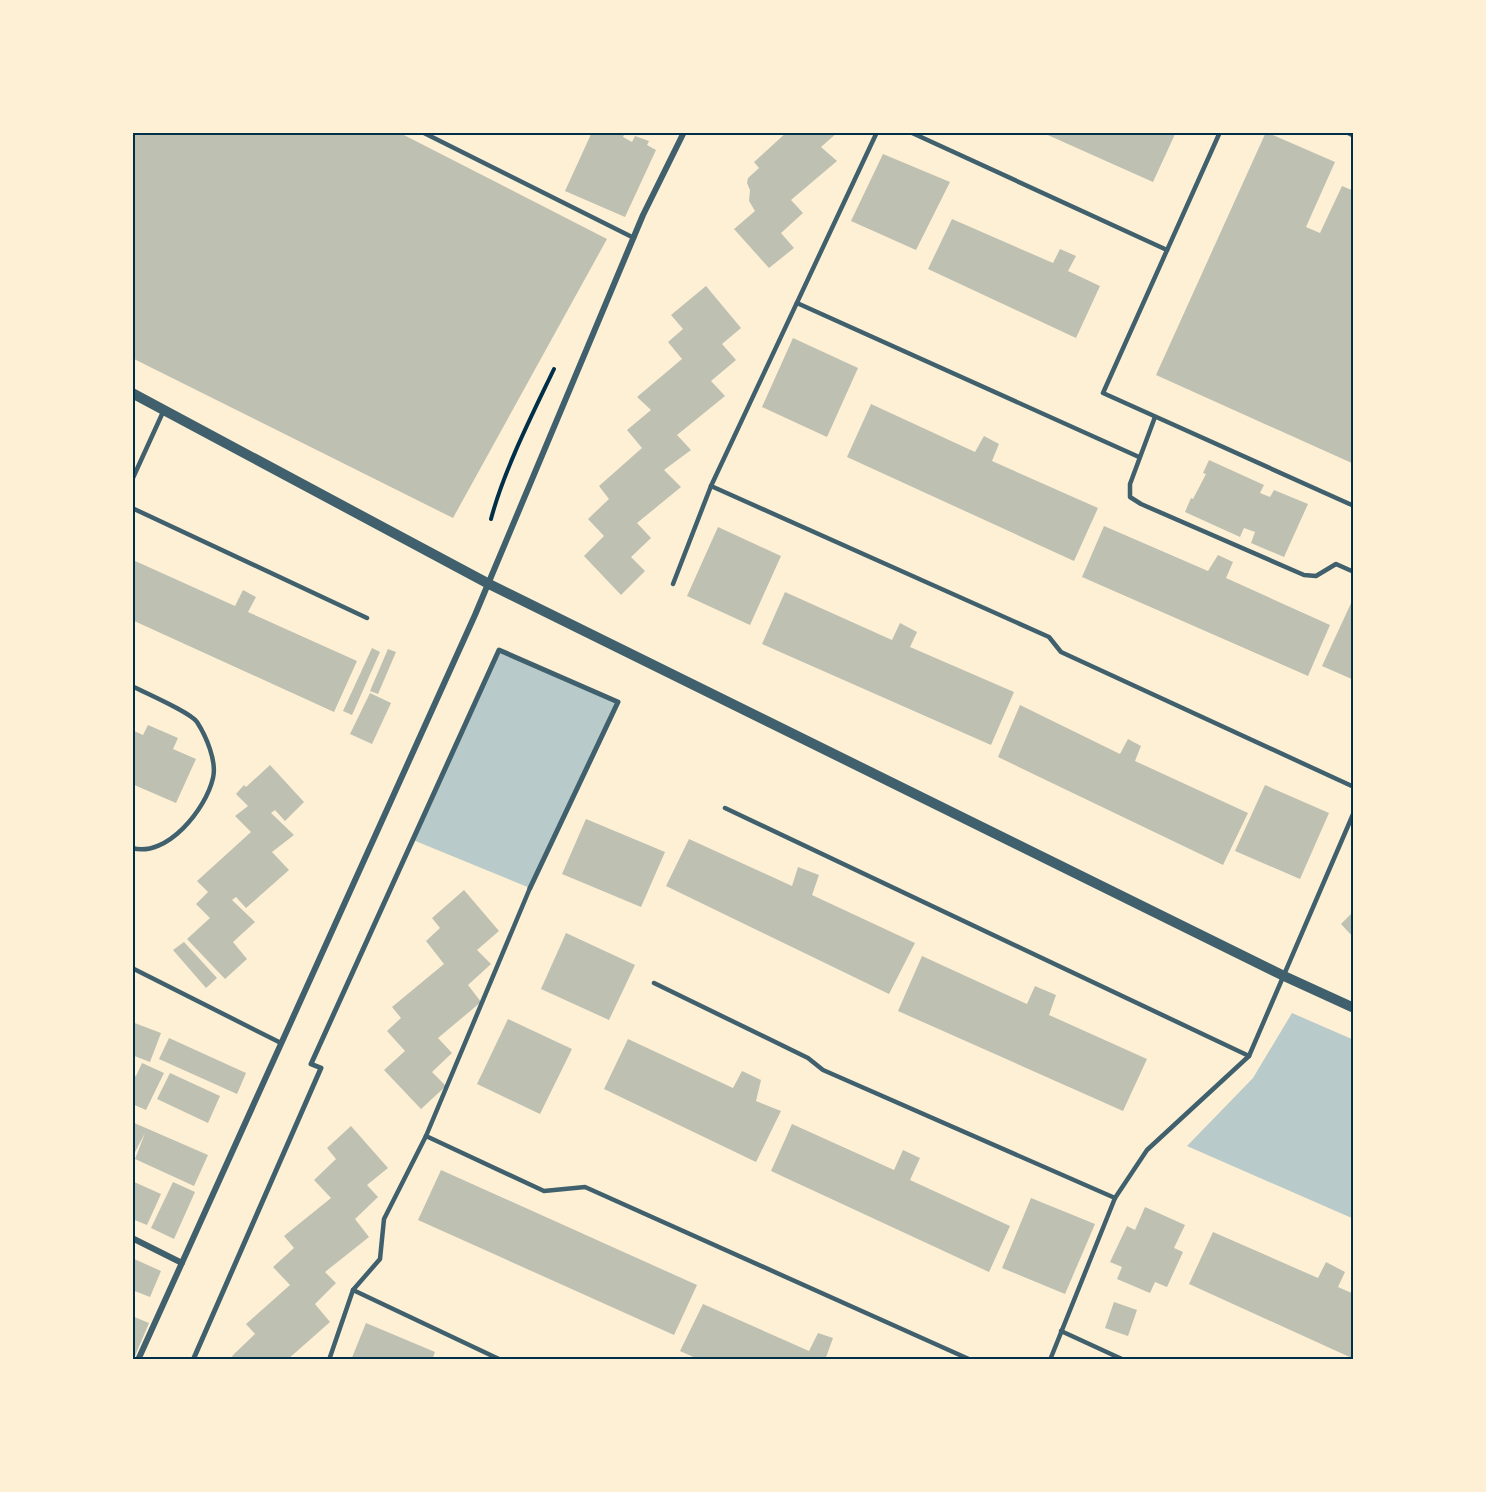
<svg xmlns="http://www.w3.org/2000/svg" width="1486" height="1492" font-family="Raleway,sans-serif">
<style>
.green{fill:#b9caca}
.building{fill:#bec0b2}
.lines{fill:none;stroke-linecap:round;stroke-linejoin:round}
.path{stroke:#003049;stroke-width:4}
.service{stroke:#3f606c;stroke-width:4.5}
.pedestrian{stroke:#3f606c;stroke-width:5}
.minor{stroke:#3f606c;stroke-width:6}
.tertiary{stroke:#3f606c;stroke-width:10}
.neatline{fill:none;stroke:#003049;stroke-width:2}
</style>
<rect width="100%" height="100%" fill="#fdf0d5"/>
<!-- green -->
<g class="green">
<path d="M499 650 618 702 530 888 413 840Z"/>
<path d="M1292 1013 1354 1040V1219L1187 1146 1253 1078Z"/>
</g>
<!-- building -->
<g class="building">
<path d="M132 132H398L607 239 453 518 132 358Z"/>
<path d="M592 132H623L625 133 623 137 632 142 635 136 649 141 647 145 656 150 625 217 565 191Z"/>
<path d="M787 132H838L821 147 837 161 791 200 803 213 781 233 794 248 769 268 734 229 755 211 749 201 750 190 747 183 748 178 759 168 754 162Z"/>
<path d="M1041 132H1176L1153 182Z"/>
<path d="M1266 132 1335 162 1306 227 1320 233 1342 186 1354 191V464L1156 375Z"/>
<path d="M883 154 950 182 916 250 851 221Z"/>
<path d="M952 219 1053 263 1060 249 1076 256 1068 271 1100 286 1076 338 928 269Z"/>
<path d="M706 286 741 328 722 344 736 360 711 381 725 396 677 435 691 450 664 470 681 487 637 523 651 538 631 557 645 571 621 595 584 556 604 536 588 519 609 499 599 486 642 448 627 430 651 410 637 397 682 359 668 342 683 329 671 315Z"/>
<path d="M793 338 858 368 827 437 762 407Z"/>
<path d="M871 404 975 452 984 436 999 444 992 461 1098 508 1074 561 847 457Z"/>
<path d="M1209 460 1264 485 1260 493 1270 497 1274 490 1308 504 1284 557 1251 543 1255 532 1244 528 1240 537 1185 512 1191 498 1193 499 1206 474 1203 473Z"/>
<path d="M1104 526 1208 571 1218 555 1233 562 1226 578 1330 625 1308 676 1082 577Z"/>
<path d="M718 527 781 556 750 625 687 596Z"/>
<path d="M133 560 235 606 243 590 256 597 248 612 357 661 334 712 132 620Z"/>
<path d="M785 592 892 640 900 623 917 632 910 647 1014 692 991 745 762 644Z"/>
<path d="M1352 601 1354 602V680L1322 666Z"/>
<path d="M372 648 380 652 352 715 343 711Z"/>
<path d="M388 649 396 652 378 694 370 691Z"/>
<path d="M370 693 391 703 372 744 350 734Z"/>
<path d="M1020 705 1120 754 1128 739 1141 746 1135 761 1248 813 1223 865 998 757Z"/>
<path d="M148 725 178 738 173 749 196 759 176 803 132 784V730L143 735Z"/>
<path d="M270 765 304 802 285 821 275 810 271 813 294 835 272 852 289 870 246 908 236 897 232 900 255 922 233 942 247 959 225 979 187 939 210 918 196 904 208 892 197 881 251 832 235 816 248 806 236 794 244 785 246 787Z"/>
<path d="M1265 785 1329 813 1300 879 1235 851Z"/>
<path d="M586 819 665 852 641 907 562 874Z"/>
<path d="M689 839 792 886 798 867 819 875 812 895 915 943 889 994 666 886Z"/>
<path d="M464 890 499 931 477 950 491 964 468 985 481 1002 438 1038 452 1053 432 1072 446 1086 421 1109 384 1070 405 1051 387 1031 401 1018 392 1007 444 964 426 941 440 928 432 918Z"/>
<path d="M1354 911V938L1341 924Z"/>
<path d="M566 933 635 965 609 1020 541 989Z"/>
<path d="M184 942 217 978 206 988 173 950Z"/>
<path d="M922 956 1027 1004 1035 986 1056 995 1049 1015 1147 1059 1123 1111 898 1011Z"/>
<path d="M508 1019 572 1049 540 1114 477 1084Z"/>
<path d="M132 1022 161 1033 150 1062 132 1055Z"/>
<path d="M169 1038 246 1073 237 1094 159 1059Z"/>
<path d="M628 1039 733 1088 742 1071 761 1080 756 1101 781 1111 756 1162 604 1089Z"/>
<path d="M142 1063 164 1073 146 1110 132 1104V1074L136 1076Z"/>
<path d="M170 1073 220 1096 208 1123 157 1099Z"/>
<path d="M132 1122 208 1155 194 1186 135 1159 145 1133 132 1158Z"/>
<path d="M792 1124 894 1170 903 1150 920 1158 910 1180 1010 1226 989 1272 771 1171Z"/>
<path d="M351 1126 388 1168 367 1185 378 1197 355 1219 369 1237 325 1272 336 1283 315 1304 330 1322 287 1360H236L232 1356 255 1334 246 1324 290 1285 273 1267 294 1248 284 1236 331 1198 314 1180 336 1159 327 1148Z"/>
<path d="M441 1170 697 1285 674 1335 418 1220Z"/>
<path d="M132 1181 161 1194 147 1225 132 1219Z"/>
<path d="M173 1182 195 1192 174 1239 151 1228Z"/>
<path d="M1031 1198 1095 1224 1065 1294 1002 1268Z"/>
<path d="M1145 1207 1185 1225 1174 1248 1183 1252 1167 1287 1155 1282 1150 1293 1117 1279 1122 1267 1110 1262 1127 1226 1135 1230Z"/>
<path d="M1213 1232 1318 1278 1326 1262 1345 1272 1338 1287 1354 1294V1359L1189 1284Z"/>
<path d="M132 1258 161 1271 150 1297 132 1290Z"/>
<path d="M1114 1302 1137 1310 1128 1336 1105 1328Z"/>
<path d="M703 1304 809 1351 818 1333 833 1338 825 1360H700L680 1351Z"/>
<path d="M132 1316 149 1323 135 1356 132 1355Z"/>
<path d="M366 1323 435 1352 432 1360H351Z"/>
</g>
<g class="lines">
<!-- path -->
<path class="path" d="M491 519C504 470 532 415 554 369"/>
<!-- service -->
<g class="service">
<path d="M422 132 634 238"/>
<path d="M910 132 1167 250"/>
<path d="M1220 132 1103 393 1354 506"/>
<path d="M797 303 1139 457"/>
<path d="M1155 417 1130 484V497L1141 504 1304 575 1316 576 1336 564 1354 572"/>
<path d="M132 480 163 412"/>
<path d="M711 486 1049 637 1061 652 1354 787"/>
<path d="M132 508 367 618"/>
<path d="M673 584 711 486 877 132"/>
<path d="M132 686C145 693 190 712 197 722 206 736 217 761 213 778 206 809 167 858 132 848"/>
<path d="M725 808 1249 1056"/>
<path d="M132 968 281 1043"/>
<path d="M654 983 808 1058 823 1070 1115 1198"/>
<path d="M426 1136 544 1191 585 1187 971 1360"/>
<path d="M353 1290 501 1360"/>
<path d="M1061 1331 1124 1360"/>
<path d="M329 1360 353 1290 380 1259 384 1219 426 1136 530 888"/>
<path d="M1050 1360 1115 1198 1147 1150 1249 1056 1354 812"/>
</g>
<!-- pedestrian -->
<path class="pedestrian" d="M193 1360 321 1068 311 1064 499 650 618 702 530 888"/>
<!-- minor -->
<g class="minor">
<path d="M1348 132 1354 135"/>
<path d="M132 1238 182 1263"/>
<path d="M138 1360 475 615 643 215 684 132"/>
</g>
<!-- tertiary -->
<path class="tertiary" d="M132 393 489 584 1284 976 1354 1008"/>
</g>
<!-- border -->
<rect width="1486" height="1492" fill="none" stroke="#fdf0d5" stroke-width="267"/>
<rect x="134" y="134" width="1218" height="1224" class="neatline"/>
</svg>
